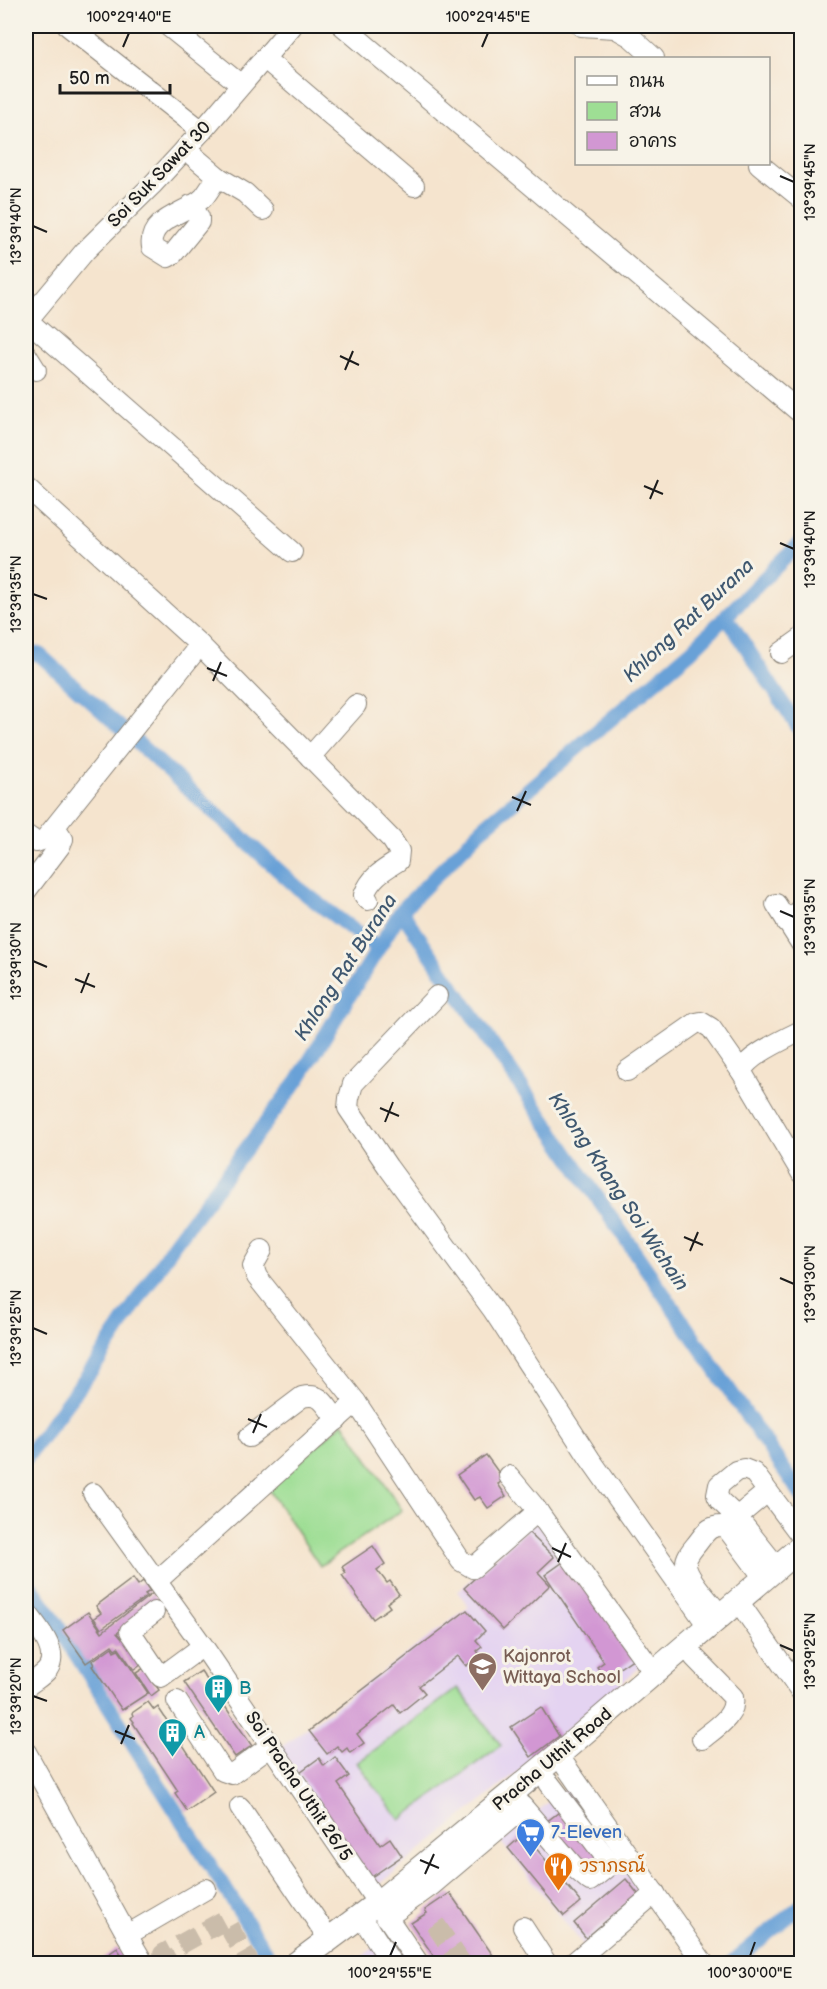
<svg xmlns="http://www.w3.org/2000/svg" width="827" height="1989" font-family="'Balsamiq Sans','Playpen Sans Thai',sans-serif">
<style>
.built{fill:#e4d3f1}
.green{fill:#9ede94;stroke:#5d7d58;stroke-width:1.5}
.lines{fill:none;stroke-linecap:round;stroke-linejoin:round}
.canal{stroke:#69a1d7;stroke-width:15}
.building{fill:#d297d3}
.minor-tunnel{stroke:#cabcaa;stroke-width:20;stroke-dasharray:20 10;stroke-linecap:butt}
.minor-casing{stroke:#888075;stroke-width:22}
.major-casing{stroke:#888075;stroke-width:26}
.minor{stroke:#fff;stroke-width:20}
.major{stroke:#fff;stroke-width:24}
.ticks{fill:none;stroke:#1c1c1c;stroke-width:2}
.labels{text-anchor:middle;stroke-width:6;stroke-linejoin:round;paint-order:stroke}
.street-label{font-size:18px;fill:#1c1c1c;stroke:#f7f3e8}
.education-label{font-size:18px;fill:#785e54;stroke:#f7f3e8;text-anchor:start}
.culture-label{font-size:18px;fill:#0d838f;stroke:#f7f3e8;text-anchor:start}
.shop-label{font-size:18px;fill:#366cbe;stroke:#f7f3e8;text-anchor:start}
.food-label{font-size:18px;fill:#c56008;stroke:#f7f3e8;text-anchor:start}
.water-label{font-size:20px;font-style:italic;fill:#3f5870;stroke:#f7f3e8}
.neatline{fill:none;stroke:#1c1c1c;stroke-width:2}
.ticks-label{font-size:15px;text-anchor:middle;fill:#1c1c1c}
</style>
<rect width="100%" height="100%" fill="#f7f3e8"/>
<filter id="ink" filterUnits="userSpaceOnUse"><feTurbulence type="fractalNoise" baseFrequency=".0167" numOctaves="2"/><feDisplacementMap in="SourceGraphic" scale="12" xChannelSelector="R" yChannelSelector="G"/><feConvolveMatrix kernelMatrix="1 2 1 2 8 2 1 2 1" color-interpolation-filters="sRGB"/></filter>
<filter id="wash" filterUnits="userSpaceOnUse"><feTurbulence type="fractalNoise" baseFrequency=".008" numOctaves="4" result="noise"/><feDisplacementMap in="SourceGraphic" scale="24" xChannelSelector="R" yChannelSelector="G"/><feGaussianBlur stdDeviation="1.35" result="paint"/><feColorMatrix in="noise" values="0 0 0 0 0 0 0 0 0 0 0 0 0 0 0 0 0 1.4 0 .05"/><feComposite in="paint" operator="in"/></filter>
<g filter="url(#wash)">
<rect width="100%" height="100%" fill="#f5e4ce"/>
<!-- built -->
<g class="built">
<path d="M536 1519 641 1666 520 1770 373 1889 280 1748 469 1607 458 1591Z"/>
<path d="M568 1786 646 1894 585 1947 501 1842Z"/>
<path d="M391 1935 410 1964H352Z"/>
</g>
<!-- green -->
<g class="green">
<path d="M343 1422 402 1510 320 1566 269 1490Z"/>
<path d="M458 1688 501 1745 400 1820 357 1763Z"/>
</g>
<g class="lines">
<!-- canal -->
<g class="canal">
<path d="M726 616 802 733"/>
<path d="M26 651 40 655 298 888 378 949"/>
<path d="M401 911 802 1496"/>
<path d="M26 1458 98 1361 174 1244 298 1080 401 911 483 828 691 651 802 541"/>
<path d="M26 1579 56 1623 273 1964"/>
<path d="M730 1964 802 1905"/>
</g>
</g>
<g id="blocks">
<!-- building -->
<g class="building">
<path d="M486 1455 504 1480 498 1484 506 1496 488 1508 480 1497 474 1500 457 1475Z"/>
<path d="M527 1531 554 1557 538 1572 550 1585 503 1630 464 1588Z"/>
<path d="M373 1546 385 1564 377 1570 387 1583 390 1581 399 1594 387 1603 390 1607 373 1619 342 1575 346 1573 342 1567Z"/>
<path d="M566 1560 634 1658 605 1678 597 1667 604 1662 545 1575Z"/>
<path d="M133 1578 138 1585 143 1581 150 1591 145 1594 147 1596 101 1629 94 1618 101 1613 96 1606Z"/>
<path d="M153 1593 159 1601 117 1633 122 1639 124 1637 142 1664 134 1670 118 1647 115 1649 112 1645 86 1663 63 1630 88 1612 102 1632Z"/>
<path d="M467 1610 485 1631 476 1640 482 1647 477 1651 480 1655 466 1666 458 1656 419 1686 425 1693 400 1713 394 1705 357 1734 364 1743 350 1753 347 1748 342 1752 337 1746 327 1754 309 1731Z"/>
<path d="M112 1647 114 1651 118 1649 148 1693 122 1710 92 1666 94 1665 92 1661Z"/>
<path d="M144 1668 159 1690 151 1696 136 1673Z"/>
<path d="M201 1671 252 1746 235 1757 184 1682Z"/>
<path d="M148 1702 154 1710 158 1707 214 1792 187 1811 175 1793 178 1791 133 1723 134 1722 131 1718 133 1716 132 1713Z"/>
<path d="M541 1707 559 1736 531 1757 511 1727Z"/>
<path d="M335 1757 349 1776 338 1784 380 1845 390 1838 402 1856 370 1878 300 1772 319 1758 324 1766Z"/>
<path d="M563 1809 600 1856 582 1870 545 1823Z"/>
<path d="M524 1834 581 1902 564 1916 508 1848Z"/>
<path d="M626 1879 638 1894 586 1938 574 1923Z"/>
<path d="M450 1893 470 1922 499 1964H439L411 1923 427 1913 425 1910Z"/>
<path d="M117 1948 128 1964H95Z"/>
</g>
</g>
</g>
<g filter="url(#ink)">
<use href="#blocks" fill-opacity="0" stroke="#888075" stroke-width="1.5"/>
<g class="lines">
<!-- minor-tunnel -->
<g class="minor-tunnel">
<path d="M435 1924 462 1964"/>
<path d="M169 1964 163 1954 225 1920 250 1964"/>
</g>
<defs>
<g id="minor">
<path d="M68 26 202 131"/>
<path d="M168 26 241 85"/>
<path d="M343 26 802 414"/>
<path d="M581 26 615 28 631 37 654 58"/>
<path d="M265 59 414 186"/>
<path d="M185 149 218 177C213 183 209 191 204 197 189 213 147 218 152 247L168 257 173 254 199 222V217L191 205"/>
<path d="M759 164 802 199"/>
<path d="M218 177 245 193 263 210"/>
<path d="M27 320 292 552"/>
<path d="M26 322 85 251 152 185 202 131 292 26"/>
<path d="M26 354 36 370"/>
<path d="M26 487 200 645 392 840 399 851 398 861C382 871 371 877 364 895L368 900"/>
<path d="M781 653 802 638"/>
<path d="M310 757 356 705"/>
<path d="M26 835 36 842 45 839 200 645"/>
<path d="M26 891 60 846 63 839 55 827"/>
<path d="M776 904 802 945"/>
<path d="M787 923 802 907"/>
<path d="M437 996 353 1084 349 1098 348 1108 388 1167 493 1310 590 1459 708 1626"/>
<path d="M802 1030C784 1040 750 1054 741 1071L802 1174"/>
<path d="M627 1071 696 1023 701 1022 711 1028 741 1071"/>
<path d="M262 1250 253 1266 257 1277 356 1402 461 1561 473 1568 538 1511"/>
<path d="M249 1437 302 1397C322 1392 325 1405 337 1420"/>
<path d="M509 1476 534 1506 654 1673"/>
<path d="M93 1493 203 1646 419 1964"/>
<path d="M737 1517 767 1492"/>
<path d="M777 1567 737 1517 720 1501 717 1495 719 1485 736 1471 744 1469 754 1473 802 1537"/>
<path d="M157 1581 356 1402"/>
<path d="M738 1601 802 1693"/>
<path d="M26 1611C36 1626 60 1650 48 1669 43 1676 33 1681 26 1687"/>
<path d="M154 1612 130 1631 161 1677 203 1646"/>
<path d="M720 1615C712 1604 687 1579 686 1565 685 1556 694 1548 699 1541 707 1530 711 1525 725 1526L764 1578"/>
<path d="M694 1657 733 1697C737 1716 715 1728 702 1739"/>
<path d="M177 1701 223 1771 232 1774 270 1746"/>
<path d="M26 1752 127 1935 144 1964"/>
<path d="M558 1755 704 1964"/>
<path d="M522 1806 577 1870 590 1881 611 1864 549 1783"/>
<path d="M240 1807 329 1939"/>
<path d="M523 1927 547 1964"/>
<path d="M369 1928 392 1964"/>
<path d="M127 1935 206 1889"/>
<path d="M572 1964 655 1893"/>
</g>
<g id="major">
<path d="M387 1915 430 1884 514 1813"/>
<path d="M296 1964 379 1902 558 1755 802 1546"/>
</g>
</defs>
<!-- minor casing -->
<use href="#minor" class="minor-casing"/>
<!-- major casing -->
<use href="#major" class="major-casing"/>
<!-- minor -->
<use href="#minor" class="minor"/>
<!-- major -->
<use href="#major" class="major"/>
</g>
</g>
<!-- ticks -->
<path class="ticks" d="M123 47 129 33M482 47 488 33M780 176 794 182M33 226 47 232M340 356 359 365M345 370 353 351M644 486 663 494M650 499 658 480M780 543 794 549M33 594 47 599M207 668 227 676M213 681 221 662M512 797 531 805M517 811 526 791M780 911 794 917M33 961 47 967M75 979 95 987M81 993 89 973M380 1108 399 1116M385 1122 393 1102M684 1237 703 1245M690 1251 698 1232M780 1278 794 1284M33 1328 47 1334M248 1419 267 1427M253 1433 261 1414M552 1548 571 1557M558 1562 566 1543M780 1645 794 1651M33 1696 47 1701M115 1731 135 1739M121 1744 129 1725M420 1860 439 1868M425 1874 434 1854M390 1956 396 1942M750 1956 755 1942"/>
<!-- icons -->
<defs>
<symbol id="school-pin" viewBox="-11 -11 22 30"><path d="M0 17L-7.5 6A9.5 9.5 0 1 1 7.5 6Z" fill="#8d6e63" stroke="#f7f3e8"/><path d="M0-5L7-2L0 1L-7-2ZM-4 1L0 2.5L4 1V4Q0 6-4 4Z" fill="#fff"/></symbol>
<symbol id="building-pin" viewBox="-11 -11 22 30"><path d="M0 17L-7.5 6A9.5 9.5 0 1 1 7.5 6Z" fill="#0f9aa8" stroke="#f7f3e8"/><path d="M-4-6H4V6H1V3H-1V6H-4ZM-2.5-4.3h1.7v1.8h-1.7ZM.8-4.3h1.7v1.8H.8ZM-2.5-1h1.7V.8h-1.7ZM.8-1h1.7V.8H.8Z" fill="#fff"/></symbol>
<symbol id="supermarket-pin" viewBox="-11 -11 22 30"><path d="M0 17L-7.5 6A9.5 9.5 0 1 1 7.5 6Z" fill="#3f7fe0" stroke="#f7f3e8"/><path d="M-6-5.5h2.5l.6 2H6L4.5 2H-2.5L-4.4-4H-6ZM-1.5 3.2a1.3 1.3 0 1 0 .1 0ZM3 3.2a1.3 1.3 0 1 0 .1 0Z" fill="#fff"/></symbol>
<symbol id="restaurant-pin" viewBox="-11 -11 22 30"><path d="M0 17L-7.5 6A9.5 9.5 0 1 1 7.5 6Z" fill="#e8710a" stroke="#f7f3e8"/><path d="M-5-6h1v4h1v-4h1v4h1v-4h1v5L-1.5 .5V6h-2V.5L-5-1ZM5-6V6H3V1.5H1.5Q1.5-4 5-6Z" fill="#fff"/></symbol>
</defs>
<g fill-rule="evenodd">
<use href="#school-pin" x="466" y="1650" width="33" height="45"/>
<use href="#building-pin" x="202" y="1672" width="33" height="45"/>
<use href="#building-pin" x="156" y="1716" width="33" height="45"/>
<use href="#supermarket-pin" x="514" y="1816" width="33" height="45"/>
<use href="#restaurant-pin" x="542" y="1850" width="33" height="45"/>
</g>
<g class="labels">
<!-- street labels -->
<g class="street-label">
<text transform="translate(159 174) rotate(-46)" y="6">Soi Suk Sawat 30</text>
<text transform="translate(552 1759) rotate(-40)" y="6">Pracha Uthit Road</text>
<text transform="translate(299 1786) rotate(56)" y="6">Soi Pracha Uthit 26/5</text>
</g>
<!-- education labels -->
<g class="education-label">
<text x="503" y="1662">Kajonrot<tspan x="503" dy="21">Wittaya School</tspan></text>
</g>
<!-- culture labels -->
<g class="culture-label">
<text x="239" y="1694">B</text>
<text x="194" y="1738">A</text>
</g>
<!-- shop labels -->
<g class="shop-label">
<text x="551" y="1838">7-Eleven</text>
</g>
<!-- food labels -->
<g class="food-label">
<text x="580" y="1872">วราภรณ์</text>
</g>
<!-- water labels -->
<g class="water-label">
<text transform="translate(688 620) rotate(-43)" y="7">Khlong Rat Burana</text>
<text transform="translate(345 967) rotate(-57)" y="7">Khlong Rat Burana</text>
<text transform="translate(619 1191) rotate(56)" y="7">Khlong Khang Soi Wichain</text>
</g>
</g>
<!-- margin -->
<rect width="827" height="1989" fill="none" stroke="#f7f3e8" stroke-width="66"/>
<!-- legend -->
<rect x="575" y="57" width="195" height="108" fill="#f7f3e8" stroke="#9f9d96" stroke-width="1.5"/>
<rect x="587" y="76" width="30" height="9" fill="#ffffff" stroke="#9f9d96" stroke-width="1.5"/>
<text x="629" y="87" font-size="18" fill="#1c1c1c">ถนน</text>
<rect x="587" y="102" width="30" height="18" fill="#9ede94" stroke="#9f9d96" stroke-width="1.5"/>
<text x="629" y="117" font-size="18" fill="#1c1c1c">สวน</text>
<rect x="587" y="132" width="30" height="18" fill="#d297d3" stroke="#9f9d96" stroke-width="1.5"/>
<text x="629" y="147" font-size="18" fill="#1c1c1c">อาคาร</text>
<!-- scale -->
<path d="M60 84v9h110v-9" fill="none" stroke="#1c1c1c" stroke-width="3"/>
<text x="69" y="84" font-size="18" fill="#1c1c1c" stroke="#f7f3e8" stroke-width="4.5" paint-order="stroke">50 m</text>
<rect x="33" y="33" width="761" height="1923" class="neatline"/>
<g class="ticks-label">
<text x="129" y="22">100°29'40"E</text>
<text x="488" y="22">100°29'45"E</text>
<text transform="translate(810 182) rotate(-90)" y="5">13°39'45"N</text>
<text transform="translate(16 226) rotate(-90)" y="5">13°39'40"N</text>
<text transform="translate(810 549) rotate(-90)" y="5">13°39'40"N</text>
<text transform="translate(16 594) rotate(-90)" y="5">13°39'35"N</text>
<text transform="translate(810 917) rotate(-90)" y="5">13°39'35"N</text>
<text transform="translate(16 961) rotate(-90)" y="5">13°39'30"N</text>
<text transform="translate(810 1284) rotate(-90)" y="5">13°39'30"N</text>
<text transform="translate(16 1328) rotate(-90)" y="5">13°39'25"N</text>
<text transform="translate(810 1651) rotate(-90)" y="5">13°39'25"N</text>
<text transform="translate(16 1696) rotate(-90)" y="5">13°39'20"N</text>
<text x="390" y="1978">100°29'55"E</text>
<text x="750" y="1978">100°30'00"E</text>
</g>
</svg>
